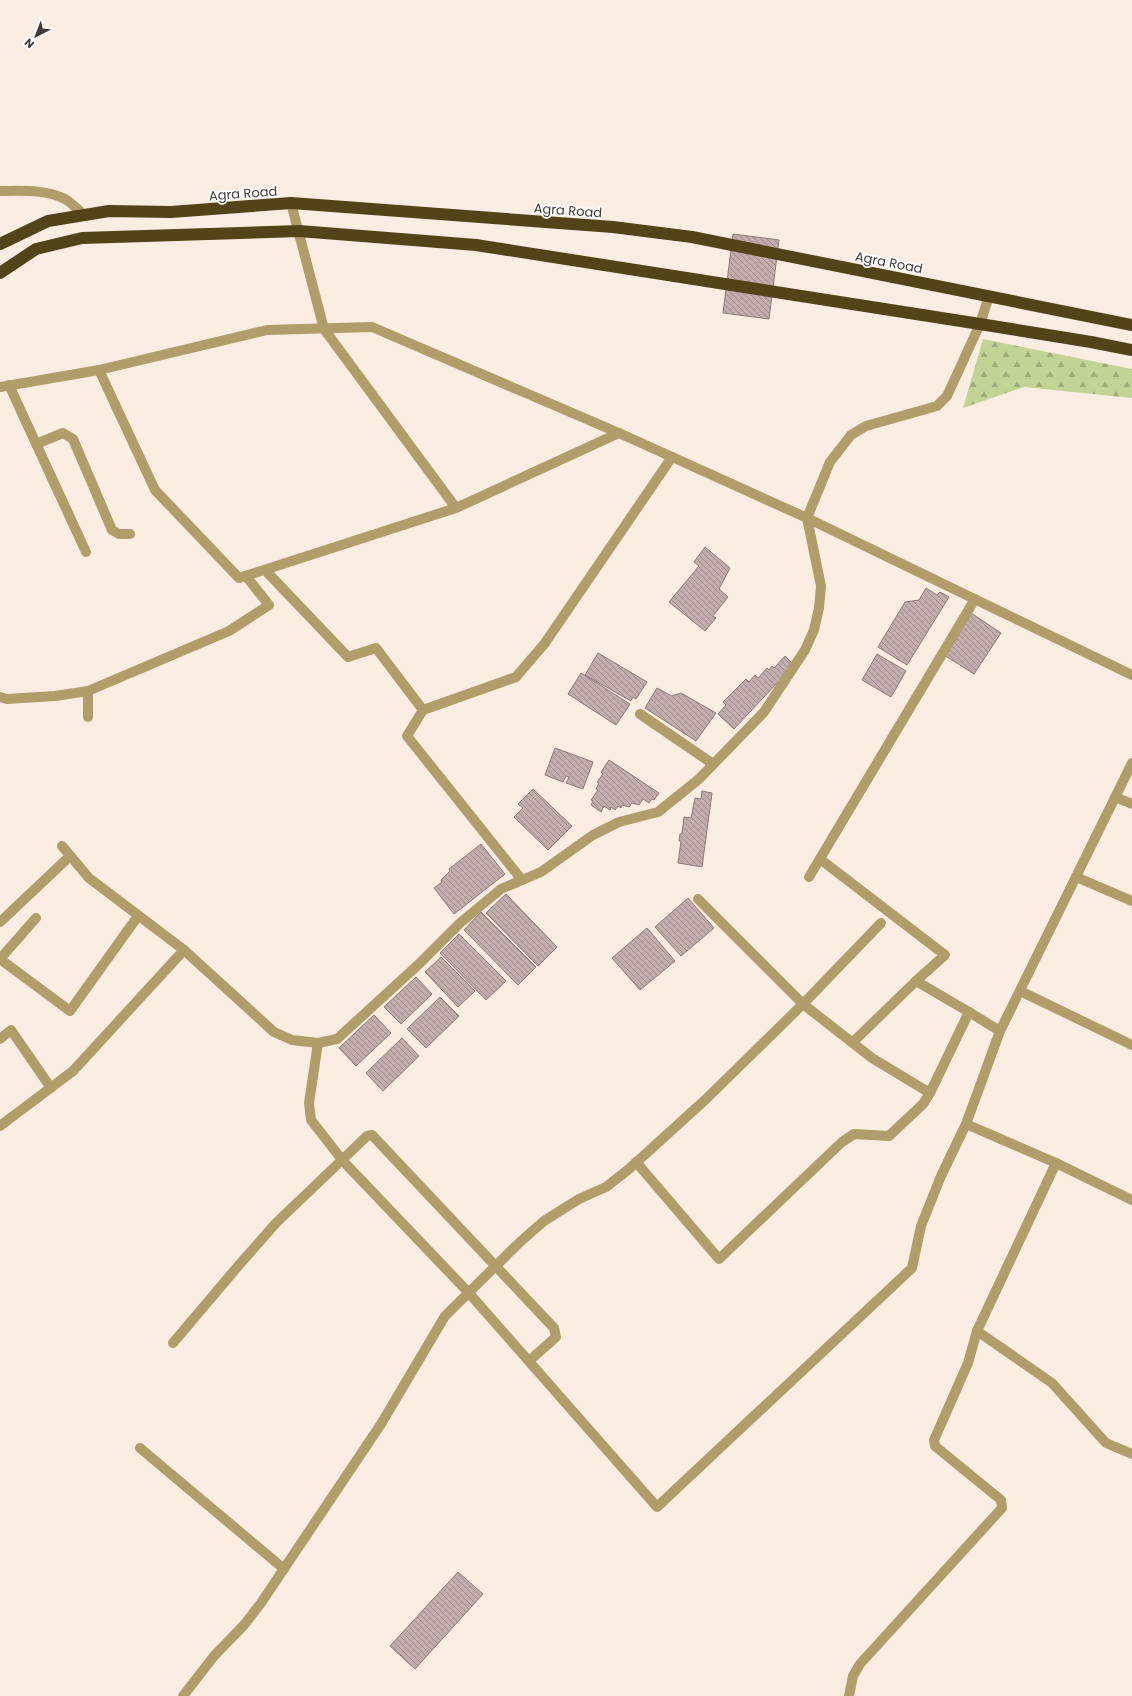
<svg xmlns="http://www.w3.org/2000/svg" width="1132" height="1696" font-family="Poppins,sans-serif">
<style>
.forest{fill:url(#forest-firs)}
.building{fill:url(#building-back-hatch);stroke:#8e7978}
.lines{fill:none;stroke-linecap:round;stroke-linejoin:round}
.minor{stroke:#b19d6a;stroke-width:10}
.highway{stroke:#534318;stroke-width:12}
.labels{text-anchor:middle;stroke-width:3.5;stroke-linejoin:round;paint-order:stroke}
.street-label{font-size:13px;fill:#423a36;stroke:#fff}
</style>
<defs>
<pattern id="forest-firs" width="22" height="20" patternUnits="userSpaceOnUse"><rect width="22" height="20" fill="#c1d495"/><path d="M5 1l3.5 6h-7zM16 11l3.5 6h-7z" fill="#9ead7a"/></pattern>
<pattern id="building-back-hatch" width="6" height="6" patternUnits="userSpaceOnUse"><rect width="6" height="6" fill="#c3adac"/><path d="M-1 5l2 2M0 0l6 6M5-1l2 2" fill="none" stroke="#a08e8d"/></pattern>
</defs>
<rect width="100%" height="100%" fill="#fcede3"/>
<!-- forest -->
<path class="forest" d="M983 339 1132 369V398L1024 387 963 408Z"/>
<!-- building -->
<g class="building">
<path d="M733 234 779 240 769 319 723 313Z"/>
<path d="M705 547 730 568 719 589 728 597 713 616 716 618 705 631 669 602 699 566 694 562Z"/>
<path d="M926 588 937 595 940 592 949 597 907 665 878 647 905 602 919 600Z"/>
<path d="M971 613 1001 633 974 674 944 655Z"/>
<path d="M598 653 647 682 636 699 633 697 631 701 585 675Z"/>
<path d="M877 654 906 671 891 697 862 680Z"/>
<path d="M785 656 794 665 734 729 718 714 726 705 723 702 746 679 749 682 755 675 758 678 767 668 769 670 772 666 774 668Z"/>
<path d="M581 673 630 704 616 725 568 694Z"/>
<path d="M657 688 672 696 681 693 716 713 696 741 645 708Z"/>
<path d="M555 748 593 762 583 789 566 783 569 777 566 776 563 782 545 775Z"/>
<path d="M609 760 659 793 654 800 652 799 649 803 643 799 639 805 632 803 629 807 622 805 621 808 618 806 615 810 611 807 610 810 604 806 601 812 591 805 593 801 591 800 598 790 596 789 599 783 597 782 603 774 601 772Z"/>
<path d="M533 789 572 826 548 850 514 817 523 808 518 804Z"/>
<path d="M702 791 712 793 702 867 678 863 681 841H679L680 834H682L684 817 691 818 695 798 701 799Z"/>
<path d="M481 844 505 874 454 914 434 888 442 882 441 880 450 871 449 869Z"/>
<path d="M506 894 557 947 538 966 486 913Z"/>
<path d="M688 898 714 928 681 956 655 927Z"/>
<path d="M481 912 536 967 518 985 464 930Z"/>
<path d="M647 928 675 961 640 990 612 958Z"/>
<path d="M459 934 506 981 486 1000 440 953Z"/>
<path d="M441 957 475 991 458 1007 425 972Z"/>
<path d="M416 977 432 994 401 1024 384 1007Z"/>
<path d="M440 997 459 1016 426 1048 407 1029Z"/>
<path d="M374 1015 391 1033 356 1066 339 1048Z"/>
<path d="M402 1038 419 1056 383 1091 366 1073Z"/>
<path d="M458 1572 483 1594 415 1669 390 1646Z"/>
</g>
<g class="lines">
<!-- minor -->
<g class="minor">
<path d="M0 191C21 191 45 189 65 199 72 203 78 210 84 215"/>
<path d="M291 203 324 329 456 508"/>
<path d="M989 296 980 324 947 396 937 406 866 426 851 435 830 462 807 518 1132 675"/>
<path d="M99 370 155 490 239 578 456 508 619 433"/>
<path d="M9 385 86 552"/>
<path d="M0 387 99 370 267 330 372 327 619 433 807 518 821 586 819 608 814 630 805 650 764 712 699 779 658 812 619 822 593 835 541 872 501 889 460 923 419 964 337 1039 318 1043 292 1040 274 1032 184 950 89 878 62 846"/>
<path d="M36 444 63 433 73 439 112 530 119 534H130"/>
<path d="M265 570 348 657 376 648 423 710"/>
<path d="M88 691V717"/>
<path d="M0 697 7 699 55 696 88 691 229 631 269 605 246 576"/>
<path d="M640 714 713 764"/>
<path d="M1115 797 1132 804"/>
<path d="M820 859 945 955 916 981"/>
<path d="M809 877 975 599"/>
<path d="M1076 877 1132 901"/>
<path d="M522 880 407 736 423 710 516 677 545 643 672 457"/>
<path d="M0 922 70 856"/>
<path d="M0 959 70 1011 138 916"/>
<path d="M0 959 36 918"/>
<path d="M1020 991 1132 1045"/>
<path d="M0 1039 11 1030 51 1088"/>
<path d="M853 1042 916 981 969 1012"/>
<path d="M318 1043 309 1103 311 1120 343 1161 468 1292 657 1507 912 1268 921 1226 941 1176 966 1124 1000 1031 1132 763"/>
<path d="M930 1093 969 1012 1000 1031"/>
<path d="M0 1126 73 1071 184 950"/>
<path d="M636 1162 719 1259 842 1142 854 1134 889 1136 923 1104 930 1093 872 1058 803 1004 698 899"/>
<path d="M1056 1163 1132 1200"/>
<path d="M977 1331 1052 1383 1106 1443 1132 1454"/>
<path d="M173 1343 239 1265 276 1223 367 1136 372 1135 554 1328 556 1337 529 1361"/>
<path d="M140 1448 284 1569"/>
<path d="M183 1696 214 1656 244 1625 261 1603 381 1424 445 1316 520 1242 544 1221 579 1199 606 1187 629 1169 705 1100 803 1004 881 923"/>
<path d="M849 1696 853 1676 860 1664 1002 1508 1001 1500 935 1446 934 1440 968 1363 977 1331 1056 1163 966 1124"/>
</g>
<!-- highway -->
<g class="highway">
<path d="M0 244 48 221 109 211 171 212 291 203 613 227 692 237 1132 325"/>
<path d="M0 273 36 249 82 238 299 231 476 245 980 324 1091 342 1132 350"/>
</g>
</g>
<g class="labels">
<!-- street labels -->
<g class="street-label">
<text transform="translate(243 193) rotate(-4)" y="5">Agra Road</text>
<text transform="translate(568 210) rotate(4)" y="5">Agra Road</text>
<text transform="translate(889 262) rotate(11)" y="5">Agra Road</text>
</g>
</g>
<!-- north arrow -->
<g transform="translate(36 36) rotate(222)" stroke="#ffffff" stroke-width="3" paint-order="stroke">
<path d="M0-3L7 15L0 10L-7 15Z" fill="#423a36"/>
<text y="-6" font-size="11" font-weight="bold" text-anchor="middle" fill="#423a36">N</text>
</g>
</svg>
